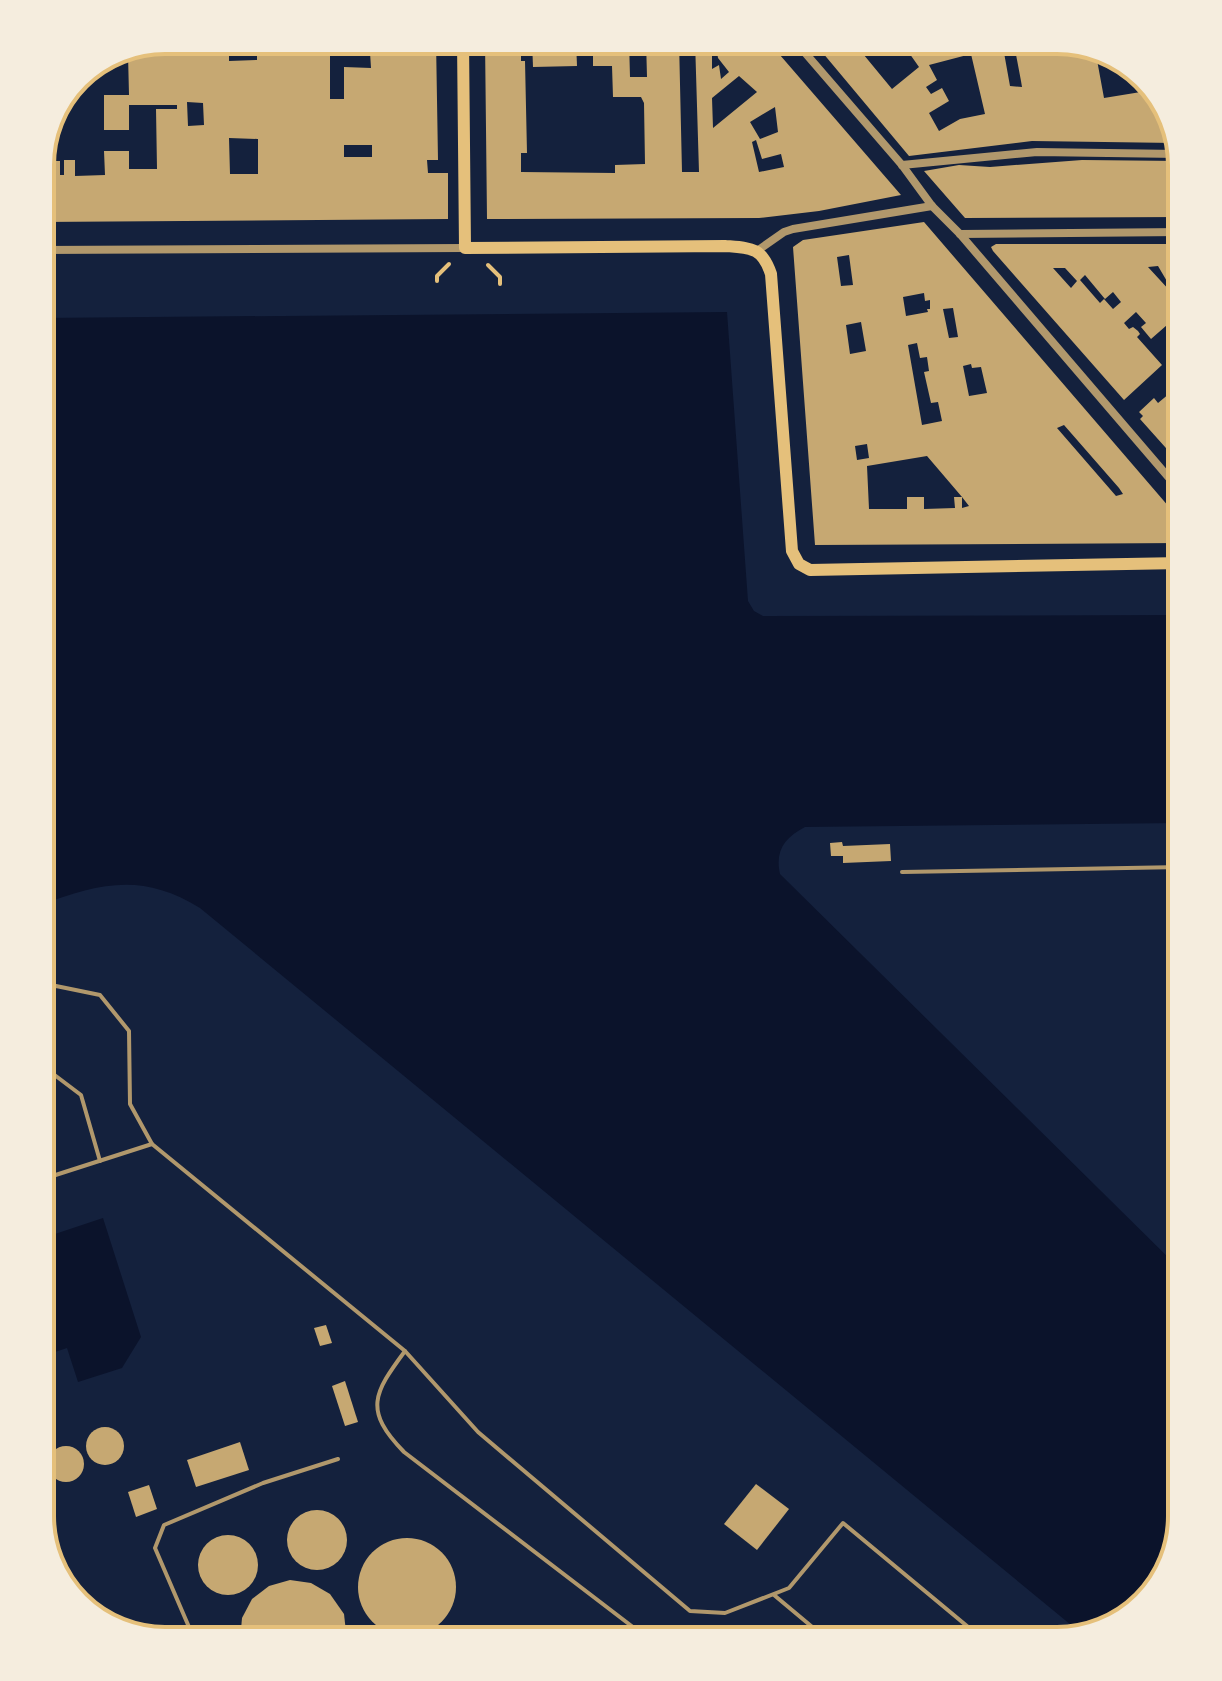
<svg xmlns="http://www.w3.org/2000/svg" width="1222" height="1681" font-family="Quicksand,sans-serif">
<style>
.water{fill:#0b132b}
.building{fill:#c6a872;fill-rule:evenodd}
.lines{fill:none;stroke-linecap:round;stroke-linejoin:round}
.path{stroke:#e5c07b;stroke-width:4}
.service{stroke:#b1986c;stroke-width:4}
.minor{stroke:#b1986c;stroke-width:8}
.secondary{stroke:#e5c07b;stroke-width:12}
.rim{fill:none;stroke:#e5c07b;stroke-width:4}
</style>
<rect width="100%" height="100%" fill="#14213d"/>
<!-- water -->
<g class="water">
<path d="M727 312 748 601 754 611 763 616 1182 615V823L805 827C784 838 775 851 780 874L1182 1271V1516L1165 1578 1120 1624 1082 1634 200 908C142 872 100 883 40 905V318Z"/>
<path d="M103 1218 141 1337 122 1368 78 1382 67 1348 40 1357V1222L46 1237Z"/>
</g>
<!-- building -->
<g class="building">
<path d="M165 40H202V53H229V61L257 60V40H330V99H344V67L371 68 370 52H344V40H436L438 160H427L428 173H448V219L40 222V176H47L48 161H60V175H64V160H75V176L105 175 104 151H129V169H157L156 109H177V105H129V130H104V95H129L128 54ZM187 102 203 103 204 125 188 126ZM229 138 258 139V174H230ZM344 145H372V157H344Z"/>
<path d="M485 40H521V61H525L527 153H521V172L615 173V165L645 164 644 103 641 97H613L612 66H593V40H629L630 77H647L646 40H679L682 172H699L695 40H712V69L719 65 721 79 729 72 718 58 715 40H767L901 195 819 211 759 218 487 219ZM739 76 757 92 713 128 712 98ZM775 107 778 132 760 139 750 122ZM756 140 762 159 781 154 784 167 759 172 752 142Z"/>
<path d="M532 40H576L577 66 533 67Z"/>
<path d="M812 40H842L853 53 859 49 892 89 919 67 900 40H1064L1095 49 1104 98 1153 90 1165 102 1176 143 1032 141 909 156ZM1014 44 1021 81 1022 87 1010 86 1003 47ZM971 54 985 114 960 119 939 131 929 113 949 101 942 88 931 94 926 87 937 80 929 65Z"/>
<path d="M59 119 58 143H47Z"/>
<path d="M1082 160 1181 161 1182 217 965 218 924 171 959 165 990 167Z"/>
<path d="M924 222 1182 522V543L815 545 793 247 803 240ZM849 255 853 285 841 286 837 257ZM924 293 925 301 930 300V309H927L928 312 906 316 903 297ZM953 308 958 337 949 338 943 309ZM861 322 866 351 850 354 846 325ZM917 343 920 358 927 357 929 371 924 372 931 403 938 402 942 421 922 425 908 345ZM971 364 972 368 981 367 987 393 969 396 963 366ZM1064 425 1119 488 1123 494 1116 496 1057 428ZM867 444 869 458 857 460 855 446ZM927 456 962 497 969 506 962 508V497H954L955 508 924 509V497H907V509H869L867 466Z"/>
<path d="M996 244H1182V271L1168 283 1158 266 1148 267 1171 292 1182 283V343L1167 325 1151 339 1141 327 1146 323 1136 312 1124 323 1129 329 1133 327 1138 331 1140 334 1137 337 1162 365 1124 400 993 251 991 247ZM1053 268H1065L1077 281 1071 288ZM1085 275 1105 299 1113 292 1121 302 1113 309 1104 299 1100 303 1080 280Z"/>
<path d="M1182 383V466L1140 419 1143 416 1139 412 1154 398 1158 403Z"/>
<path d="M842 842 843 846 890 844 891 861 843 863V856H831L830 843Z"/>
<path d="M326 1325 332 1343 320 1346 314 1328Z"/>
<path d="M345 1381 358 1422 345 1426 332 1386Z"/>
<circle cx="105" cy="1446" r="19"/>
<path d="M240 1442 249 1470 196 1487 187 1460Z"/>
<circle cx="66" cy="1464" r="18"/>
<path d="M40 1469 47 1486 45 1495 40 1500Z"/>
<path d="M756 1484 789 1509 757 1550 724 1524Z"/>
<path d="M149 1485 157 1509 136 1517 128 1492Z"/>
<circle cx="317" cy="1540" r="30"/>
<circle cx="228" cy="1565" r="30"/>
<circle cx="407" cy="1587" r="49"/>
<path d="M290 1580 311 1583 330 1594 344 1614 347 1641H240L242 1618 252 1599 269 1586Z"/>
<path d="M607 1632 609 1641H581V1640Z"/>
</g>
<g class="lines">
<!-- path -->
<g class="path">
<path d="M488 265 500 277V284"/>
<path d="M437 281V276L449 264"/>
</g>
<!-- service -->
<g class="service">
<path d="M902 872 1182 867"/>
<path d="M40 987 56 986 100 995 129 1031 130 1104 152 1144 405 1351 478 1432 690 1611 725 1613 789 1588 843 1523 985 1641"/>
<path d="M40 1064 81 1095 100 1161"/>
<path d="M40 1180 152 1144"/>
<path d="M405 1351C374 1393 363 1410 404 1452L642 1634 647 1641"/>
<path d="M774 1595 829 1641"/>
<path d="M195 1641 155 1548 164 1525 263 1483 338 1459"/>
</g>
<!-- minor -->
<g class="minor">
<path d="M794 40 902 165 932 206 960 234 1182 493"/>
<path d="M902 165 1037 152 1179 154"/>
<path d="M960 234 1182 232"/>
<path d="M40 250 465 248"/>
<path d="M757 251 784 232 793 229 932 206"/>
</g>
<!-- secondary -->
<path class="secondary" d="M463 40 465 248 725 246C751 248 762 247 771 274L792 551 799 564 810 570 1182 563"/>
</g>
<!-- crop -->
<path d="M0 0H1222V1681H0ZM165 54H1057A111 111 0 0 1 1168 165V1516A111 111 0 0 1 1057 1627H165A111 111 0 0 1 54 1516V165A111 111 0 0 1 165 54Z" fill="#f5edde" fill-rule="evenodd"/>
<path class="rim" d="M165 54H1057A111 111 0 0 1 1168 165V1516A111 111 0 0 1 1057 1627H165A111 111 0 0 1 54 1516V165A111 111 0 0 1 165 54Z"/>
</svg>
